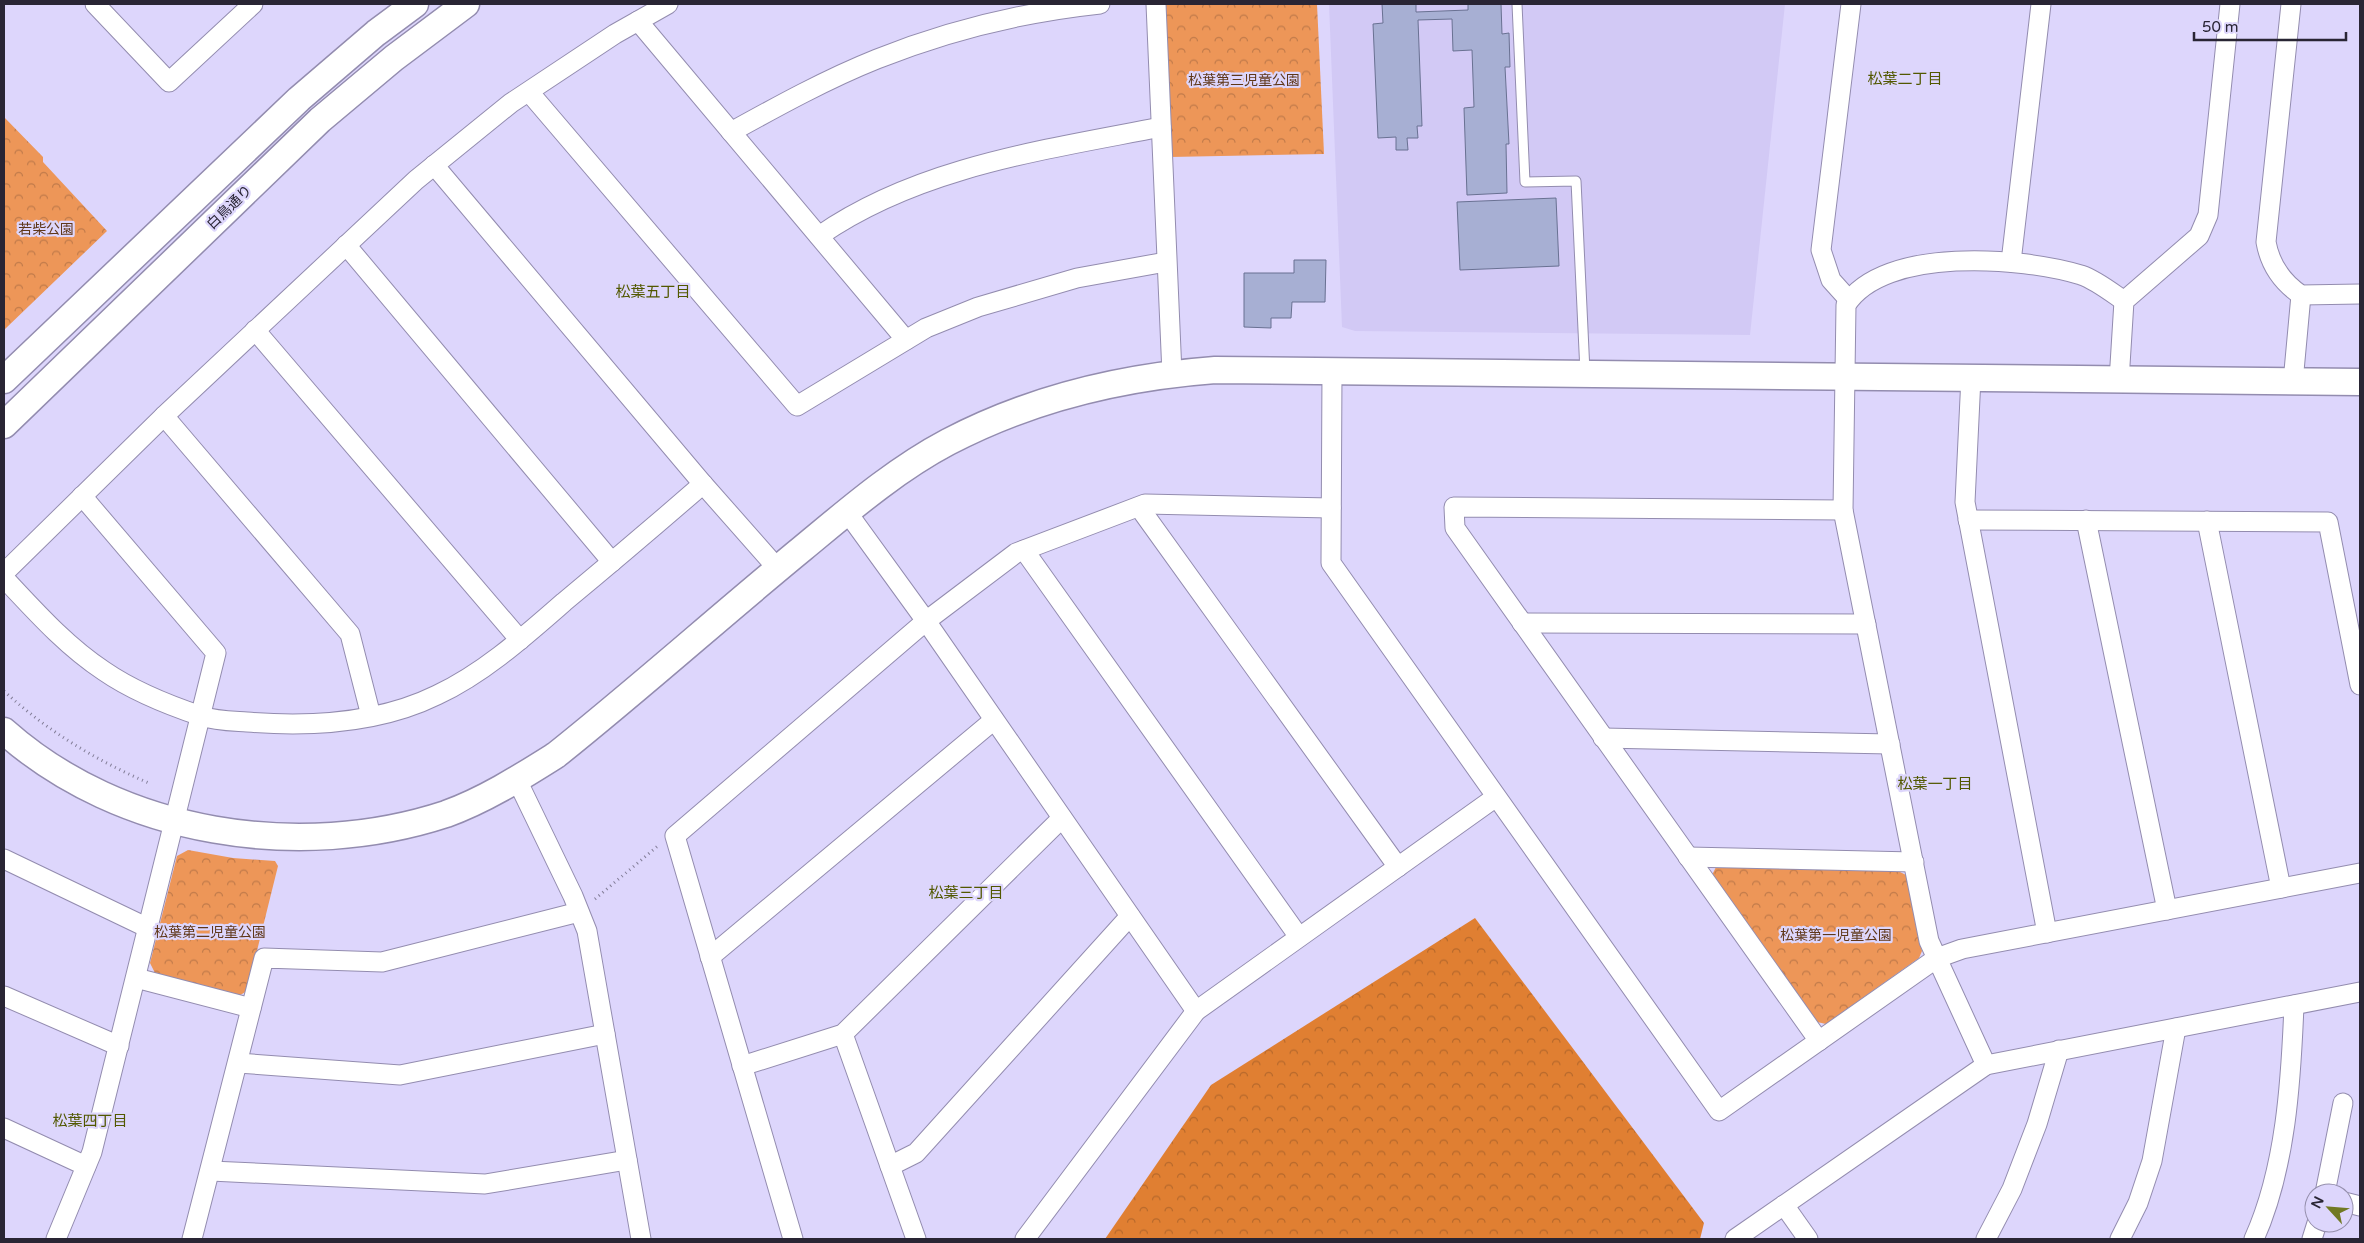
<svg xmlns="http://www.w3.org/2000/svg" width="2364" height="1243" font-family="'Varela Round','Noto Sans JP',sans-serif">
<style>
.built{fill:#d2c9f5}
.forest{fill:url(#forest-crowns)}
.park{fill:url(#park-crowns)}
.building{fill:#a7afd3;stroke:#697192}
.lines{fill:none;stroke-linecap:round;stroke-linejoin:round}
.lane-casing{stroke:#938caf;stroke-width:11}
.street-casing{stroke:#938caf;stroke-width:21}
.secondary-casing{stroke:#938caf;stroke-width:29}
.path{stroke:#837e98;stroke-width:3;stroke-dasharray:1 4;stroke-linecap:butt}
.lane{stroke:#fff;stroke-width:9}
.street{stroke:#fff;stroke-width:19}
.secondary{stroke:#fff;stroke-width:26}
.labels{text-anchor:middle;stroke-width:4.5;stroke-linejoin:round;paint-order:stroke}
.park-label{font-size:14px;fill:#5f3719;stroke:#ddd6fc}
.street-label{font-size:14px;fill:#292534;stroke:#ddd6fc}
.neighbourhood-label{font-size:15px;fill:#525800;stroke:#ddd6fc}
</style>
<defs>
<pattern id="forest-crowns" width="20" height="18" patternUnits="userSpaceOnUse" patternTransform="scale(1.25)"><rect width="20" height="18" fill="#e07f32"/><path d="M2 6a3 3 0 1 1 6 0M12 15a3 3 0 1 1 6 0" fill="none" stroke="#b6682b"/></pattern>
<pattern id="park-crowns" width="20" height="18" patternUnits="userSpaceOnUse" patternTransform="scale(1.25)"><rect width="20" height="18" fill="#ed9658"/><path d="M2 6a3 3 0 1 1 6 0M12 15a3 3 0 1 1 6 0" fill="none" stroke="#c07a4a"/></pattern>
</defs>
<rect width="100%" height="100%" fill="#ddd6fc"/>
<!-- built -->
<path class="built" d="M1329 4H1785L1750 335 1355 331 1342 327Z"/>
<!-- forest -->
<path class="forest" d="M1475 918 1704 1223 1700 1239H1105L1211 1085Z"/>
<!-- park -->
<g class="park">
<path d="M1166 4H1317L1324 154 1170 157Z"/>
<path d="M4 117 43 157V162L107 231 4 330Z"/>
<path d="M188 850 233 858 275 861 278 866 247 991 237 997 156 975 150 963 177 856Z"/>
<path d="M1717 865 1755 868 1896 870 1906 875 1922 951 1919 958 1826 1024 1817 1022 1712 875Z"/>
</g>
<!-- building -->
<g class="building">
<path d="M1382 4H1416V12L1468 10V4H1501L1502 34 1509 33 1510 67H1505L1509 144H1506L1507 193 1467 195 1464 108 1474 107 1472 50 1453 51 1452 19 1418 20 1422 126H1417L1418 138H1407L1408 150H1396V137L1378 138 1373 24 1383 23Z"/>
<path d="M1556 198 1559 266 1460 270 1457 202Z"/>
<path d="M1294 260H1326L1325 302H1292L1291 318H1271V328L1244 327V273H1294Z"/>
</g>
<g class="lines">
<defs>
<path id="lane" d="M1517 4 1525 182 1576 181 1585 372"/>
<g id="street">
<path d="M95 4 169 82 253 4"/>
<path d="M1156 4 1172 374"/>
<path d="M2291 4 2266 242C2270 265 2282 282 2301 295L2360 294"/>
<path d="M638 21 906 340"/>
<path d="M529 92 797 406 926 328 978 307 1077 278 1166 262"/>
<path d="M731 132C778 106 827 79 877 59 947 31 1025 12 1100 4"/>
<path d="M434 165 703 484 778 569"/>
<path d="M819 236C918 167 1044 150 1161 127"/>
<path d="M346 245 612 562"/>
<path d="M2011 262 2041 4"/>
<path d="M1849 300 1831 280 1821 250 1851 4"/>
<path d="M255 330 520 640"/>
<path d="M1332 372 1331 563 1719 1111 1937 958 1962 949 2360 873"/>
<path d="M1971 377 1965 502 2047 933"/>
<path d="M2119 381 2124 301 2199 236 2208 215 2230 4"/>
<path d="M2293 382 2301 295"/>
<path d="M164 416 350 634 371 716"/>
<path d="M1139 507 1398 867"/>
<path d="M847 512 926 621 1196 1011"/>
<path d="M1968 520 2328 522 2360 685"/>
<path d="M2086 520 2167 910"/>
<path d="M2207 521 2281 888"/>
<path d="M1024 550 1299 937"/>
<path d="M4 573 164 416 416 180 511 103 615 34 668 4"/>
<path d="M4 578C35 611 66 646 104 671 133 691 168 705 201 716 216 721 232 721 247 722 309 727 380 723 437 695 484 673 525 636 564 602 611 563 657 524 703 484"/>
<path d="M1522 623 1866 624"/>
<path d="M1603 738 1890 744"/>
<path d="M517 780 573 896 587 931 641 1239"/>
<path d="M1688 857 1914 862"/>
<path d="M4 859 148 928"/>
<path d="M710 957 994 720"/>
<path d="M136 978 251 1008"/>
<path d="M4 996 119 1046"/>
<path d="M843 1034 916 1239"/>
<path d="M1819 1041 1455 528 1454 507 1843 510"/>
<path d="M238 1063 400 1075 605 1034"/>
<path d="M1986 1065 1929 941 1843 510 1846 305C1884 246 2022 257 2081 275 2096 280 2111 292 2124 301"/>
<path d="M742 1066 843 1034 1062 818"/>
<path d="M4 1128 86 1166"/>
<path d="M890 1166 916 1153 1130 916"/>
<path d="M211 1171 485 1184 627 1160"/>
<path d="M2325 1193 2343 1103"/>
<path d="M2344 1202 2360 1206"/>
<path d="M1784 1205 1808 1239"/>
<path d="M56 1239 92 1152 216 653 82 496"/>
<path d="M192 1239 264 958 382 962 579 912"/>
<path d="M793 1239 675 836 926 621 1016 553 1145 504 1331 508"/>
<path d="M1025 1239 1196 1011 1496 797"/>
<path d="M1735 1239 1986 1065 2360 992"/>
<path d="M1986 1239 2012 1189 2037 1124 2059 1050"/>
<path d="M2120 1239 2138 1203 2152 1161 2176 1028"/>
<path d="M2254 1239C2286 1168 2291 1081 2294 1005"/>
<path d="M2312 1239 2317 1223"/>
</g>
<g id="secondary">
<path d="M4 380 299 99 376 33 415 4"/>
<path d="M4 425 320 120 394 58 466 4"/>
<path d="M4 731C121 835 300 862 446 814 485 800 521 777 556 755 640 688 720 616 803 548 849 510 895 470 948 442 1032 398 1121 377 1215 370L2360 382"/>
</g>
</defs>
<!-- lane casing -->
<use href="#lane" class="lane-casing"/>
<!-- street casing -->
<use href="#street" class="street-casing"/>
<!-- secondary casing -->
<use href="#secondary" class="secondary-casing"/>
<!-- path -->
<g class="path">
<path d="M4 691C47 731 97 761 151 784"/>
<path d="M595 899 659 845"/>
</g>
<!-- lane -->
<use href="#lane" class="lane"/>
<!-- street -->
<use href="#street" class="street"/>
<!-- secondary -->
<use href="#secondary" class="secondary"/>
</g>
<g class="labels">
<!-- park labels -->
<g class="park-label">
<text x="1244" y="85">松葉第三児童公園</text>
<text x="46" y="234">若柴公園</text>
<text x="210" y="937">松葉第二児童公園</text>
<text x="1836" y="940">松葉第一児童公園</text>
</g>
<!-- street labels -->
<g class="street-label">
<text transform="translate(229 207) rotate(-44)" y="5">白鳥通り</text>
</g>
<!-- neighbourhood labels -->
<g class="neighbourhood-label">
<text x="1905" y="84">松葉二丁目</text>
<text x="653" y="297">松葉五丁目</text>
<text x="1935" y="789">松葉一丁目</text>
<text x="966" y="898">松葉三丁目</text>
<text x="90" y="1126">松葉四丁目</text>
</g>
</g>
<!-- border -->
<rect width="2364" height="1243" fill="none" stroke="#292534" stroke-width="10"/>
<!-- north arrow -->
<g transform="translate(2329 1208) rotate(296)"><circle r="24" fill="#ddd6fc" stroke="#958fac"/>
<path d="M0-4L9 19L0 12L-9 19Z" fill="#717923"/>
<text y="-8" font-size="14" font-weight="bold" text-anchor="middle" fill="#292534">N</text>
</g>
<!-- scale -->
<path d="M2194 32v8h152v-8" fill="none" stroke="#292534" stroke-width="2.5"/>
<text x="2202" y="32" font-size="15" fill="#292534" stroke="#ddd6fc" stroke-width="4" paint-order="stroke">50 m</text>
</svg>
